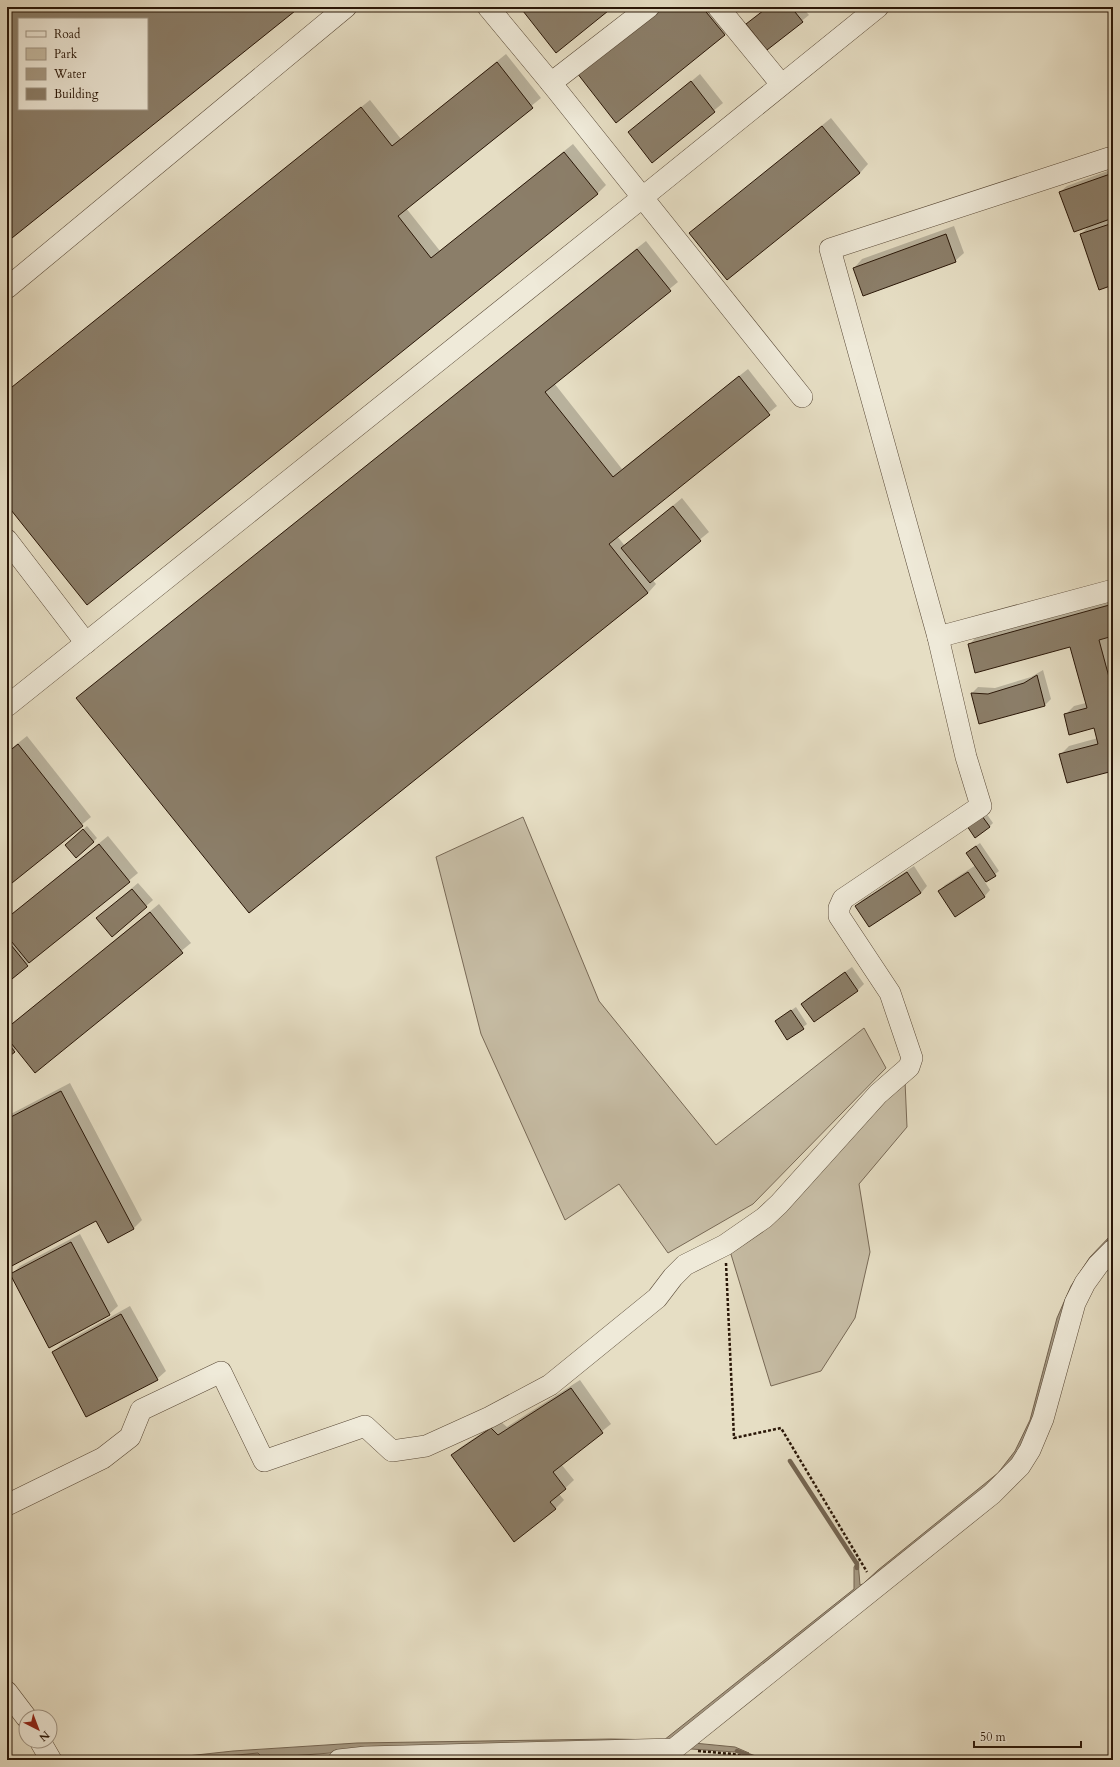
<svg xmlns="http://www.w3.org/2000/svg" width="1120" height="1767" font-family="Cardo,serif">
<style>
.green{fill:#c6bca4;stroke:#786956}
.water{fill:#a69a84;stroke:#746552}
.shadow{fill:#0003}
.lines{fill:none;stroke-linecap:round;stroke-linejoin:round}
.shore{stroke:#685846;stroke-width:1}
.stream{stroke:#746552;stroke-width:4.5}
.building{fill:#8b7e69;stroke:#291607;fill-rule:evenodd}
.minor-casing{stroke:#584836;stroke-width:22}
.path{stroke:#291607;stroke-width:2.5;stroke-dasharray:3 2;stroke-linecap:butt}
.minor{stroke:#efead9;stroke-width:21}
</style>
<rect width="100%" height="100%" fill="#e6dec4"/>
<filter id="stains"><feTurbulence type="fractalNoise" baseFrequency=".005" numOctaves="4"/><feColorMatrix values="0 0 0 0 .2 0 0 0 0 .09 0 0 0 0 .02 0 0 0 .5 -.17"/></filter>
<radialGradient id="worn" r=".72"><stop offset=".6" stop-color="#630" stop-opacity="0"/><stop offset="1" stop-color="#630" stop-opacity=".3"/></radialGradient>
<!-- green -->
<g class="green">
<path d="M523 817 599 1001 716 1145 864 1028 886 1068 753 1204 668 1253 619 1184 565 1220 481 1034 436 857Z"/>
<path d="M905 1081 907 1127 859 1184 870 1252 855 1318 821 1371 771 1386 730 1251 784 1208Z"/>
</g>
<!-- water -->
<path class="water" d="M1113 1233V1244L1097 1261 1038 1424 1003 1479 673 1741 735 1747 749 1753 662 1747 357 1751 237 1760H150L233 1751 357 1743 611 1739 664 1740 854 1589V1567L858 1561 860 1585 863 1584 878 1570 998 1473 1015 1451 1030 1420 1057 1318 1071 1286 1090 1257Z"/>
<!-- shadow -->
<g class="shadow">
<path d="M659 7H717L733 26 724 35 587 65Z"/>
<path d="M768 7H802L809 15 767 49 754 18Z"/>
<path d="M506 54 541 98 406 208 440 251 573 144 606 185 597 194 7 504V391L370 100 401 139Z"/>
<path d="M700 74 723 103 653 161 629 133Z"/>
<path d="M831 118 868 164 860 173 691 233Z"/>
<path d="M1113 169V284L1081 234 1089 226 1060 192 1067 186Z"/>
<path d="M954 226 964 253 955 261 854 268 862 259Z"/>
<path d="M646 241 678 282 554 383 622 469 748 369 777 406 617 536 625 546 682 498 709 532 652 579 656 584 648 593 249 912 78 698 86 690Z"/>
<path d="M1113 598V635L1108 636 1113 653V770L1060 755 1069 746 1098 738 1095 727 1065 715 1074 706 1086 703 1070 646 969 645 977 636Z"/>
<path d="M1043 670 1051 699 1045 705 972 693 978 687 995 688 1031 677Z"/>
<path d="M27 736 91 817 7 886V752Z"/>
<path d="M986 813 993 823 989 827 973 822Z"/>
<path d="M87 826 97 838 93 842 70 841Z"/>
<path d="M108 836 138 873 7 981V918Z"/>
<path d="M980 843 999 871 985 882 990 890 984 897 939 891 945 885 976 865 971 849Z"/>
<path d="M914 866 927 886 921 893 869 926 856 906 862 900Z"/>
<path d="M138 883 153 900 112 936 104 912Z"/>
<path d="M159 904 191 943 35 1071 17 1048 7 1057V1028Z"/>
<path d="M852 967 864 984 858 990 814 1021 802 1004 808 998Z"/>
<path d="M796 1007 807 1024 788 1039 776 1021Z"/>
<path d="M70 1083 142 1220 134 1228 109 1242 97 1219 8 1266 7 1264V1116Z"/>
<path d="M80 1234 118 1306 109 1314 12 1274 20 1266Z"/>
<path d="M130 1306 166 1371 157 1379 53 1352 62 1344Z"/>
<path d="M580 1380 611 1424 561 1464 574 1480 559 1494 564 1500 555 1509 452 1455 461 1447 500 1421 507 1427Z"/>
</g>
<g class="lines">
<!-- shore -->
<path class="shore" d="M186 1760 258 1753 260 1755 259 1760"/>
<!-- stream -->
<g class="stream">
<path d="M790 1461 857 1564V1568"/>
<path d="M737 1751 762 1760"/>
</g>
</g>
<!-- building -->
<g class="building">
<path d="M7 7H300L7 242ZM19 19H147V109H19Z"/>
<path d="M529 7H613L556 53 523 11Z"/>
<path d="M660 7H702L725 35 616 123 577 73Z"/>
<path d="M768 7H791L803 22 767 50 746 24Z"/>
<path d="M497 62 533 108 398 216 431 258 564 152 598 194 87 605 7 505V391L361 107 392 146Z"/>
<path d="M691 81 715 112 652 163 628 132Z"/>
<path d="M822 126 860 173 727 280 689 233Z"/>
<path d="M1113 173V218L1074 232 1059 192Z"/>
<path d="M1113 223V285L1099 290 1080 234Z"/>
<path d="M946 234 956 262 863 296 853 268Z"/>
<path d="M637 249 671 291 545 392 613 477 739 376 770 415 609 544 648 593 249 913 76 698Z"/>
<path d="M673 506 701 541 650 583 621 548Z"/>
<path d="M1113 604V636L1099 640 1113 692V771L1067 783 1059 754 1098 744 1094 728 1069 735 1064 714 1087 708 1070 647 975 673 968 644Z"/>
<path d="M1037 675 1045 706 979 724 971 693 988 694 1024 683Z"/>
<path d="M18 744 83 826 7 887V753Z"/>
<path d="M982 816 990 827 975 838 967 826Z"/>
<path d="M83 829 94 842 76 858 65 845Z"/>
<path d="M99 844 130 882 29 963 7 936V918Z"/>
<path d="M976 846 996 876 986 882 966 853Z"/>
<path d="M907 872 921 893 869 927 855 906Z"/>
<path d="M968 872 985 897 955 917 938 891Z"/>
<path d="M132 889 147 907 112 937 96 918Z"/>
<path d="M150 912 183 953 35 1073 7 1038V1028Z"/>
<path d="M7 940 28 966 7 983Z"/>
<path d="M845 972 858 991 814 1022 801 1004Z"/>
<path d="M791 1010 804 1029 787 1040 775 1021Z"/>
<path d="M7 1042 15 1052 7 1058Z"/>
<path d="M61 1091 134 1229 108 1243 96 1221 8 1268 7 1119Z"/>
<path d="M71 1242 110 1315 49 1348 10 1274Z"/>
<path d="M121 1314 158 1380 86 1417 52 1352Z"/>
<path d="M571 1388 603 1433 553 1472 566 1489 550 1502 556 1509 514 1542 451 1455 491 1428 498 1435Z"/>
</g>
<g class="lines">
<defs>
<g id="minor">
<path d="M488 7 551 83 802 397"/>
<path d="M718 7 781 84"/>
<path d="M551 83 649 7"/>
<path d="M7 288 346 7"/>
<path d="M7 540 86 643"/>
<path d="M938 637 1113 590"/>
<path d="M7 706 643 197 878 7"/>
<path d="M7 1505 103 1458 130 1437 141 1410 221 1372 264 1461 365 1426 392 1451 426 1446 490 1417 550 1385 657 1298 673 1277 685 1265 725 1245 764 1218 779 1204 878 1094 909 1067 912 1058 890 993 839 916V908L843 899 981 806 966 757 938 637 830 249 1109 158 1113 159"/>
<path d="M7 1692 26 1717"/>
<path d="M40 1741 51 1760"/>
<path d="M339 1760 366 1757 674 1749 992 1494 1020 1466 1030 1450 1043 1419 1075 1303 1085 1283 1098 1265 1113 1250"/>
</g>
</defs>
<!-- minor casing -->
<use href="#minor" class="minor-casing"/>
<!-- path -->
<g class="path">
<path d="M726 1263 734 1438 781 1428 867 1572"/>
<path d="M698 1751 733 1754 758 1760"/>
</g>
<!-- minor -->
<use href="#minor" class="minor"/>
</g>
<!-- margin -->
<rect width="1120" height="1767" fill="none" stroke="#e6dec4" stroke-width="24"/>
<rect x="8" y="8" width="1104" height="1751" fill="none" stroke="#291607" stroke-width="2"/>
<rect x="12" y="12" width="1096" height="1743" fill="none" stroke="#291607"/>
<!-- legend -->
<rect x="18" y="18" width="130" height="92" fill="#efead9" stroke="#a09585"/>
<rect x="26" y="31" width="20" height="6" fill="#efead9" stroke="#a09585"/>
<text x="54" y="38" font-size="12" fill="#291607">Road</text>
<rect x="26" y="48" width="20" height="12" fill="#c6bca4" stroke="#a09585"/>
<text x="54" y="58" font-size="12" fill="#291607">Park</text>
<rect x="26" y="68" width="20" height="12" fill="#a69a84" stroke="#a09585"/>
<text x="54" y="78" font-size="12" fill="#291607">Water</text>
<rect x="26" y="88" width="20" height="12" fill="#8b7e69" stroke="#a09585"/>
<text x="54" y="98" font-size="12" fill="#291607">Building</text>
<!-- north arrow -->
<g transform="translate(38 1729) rotate(138)"><circle r="19" fill="#efead9" stroke="#a09585"/>
<path d="M0-3L7 15L0 10L-7 15Z" fill="#8f2418"/>
<text y="-6" font-size="11" font-weight="bold" text-anchor="middle" fill="#291607">N</text>
</g>
<!-- scale -->
<path d="M974 1741v6h107v-6" fill="none" stroke="#291607" stroke-width="2"/>
<text x="980" y="1741" font-size="12" fill="#291607" stroke="#efead9" stroke-width="3" paint-order="stroke">50 m</text>
<rect width="100%" height="100%" filter="url(#stains)"/>
<rect width="100%" height="100%" fill="url(#worn)"/>
</svg>
